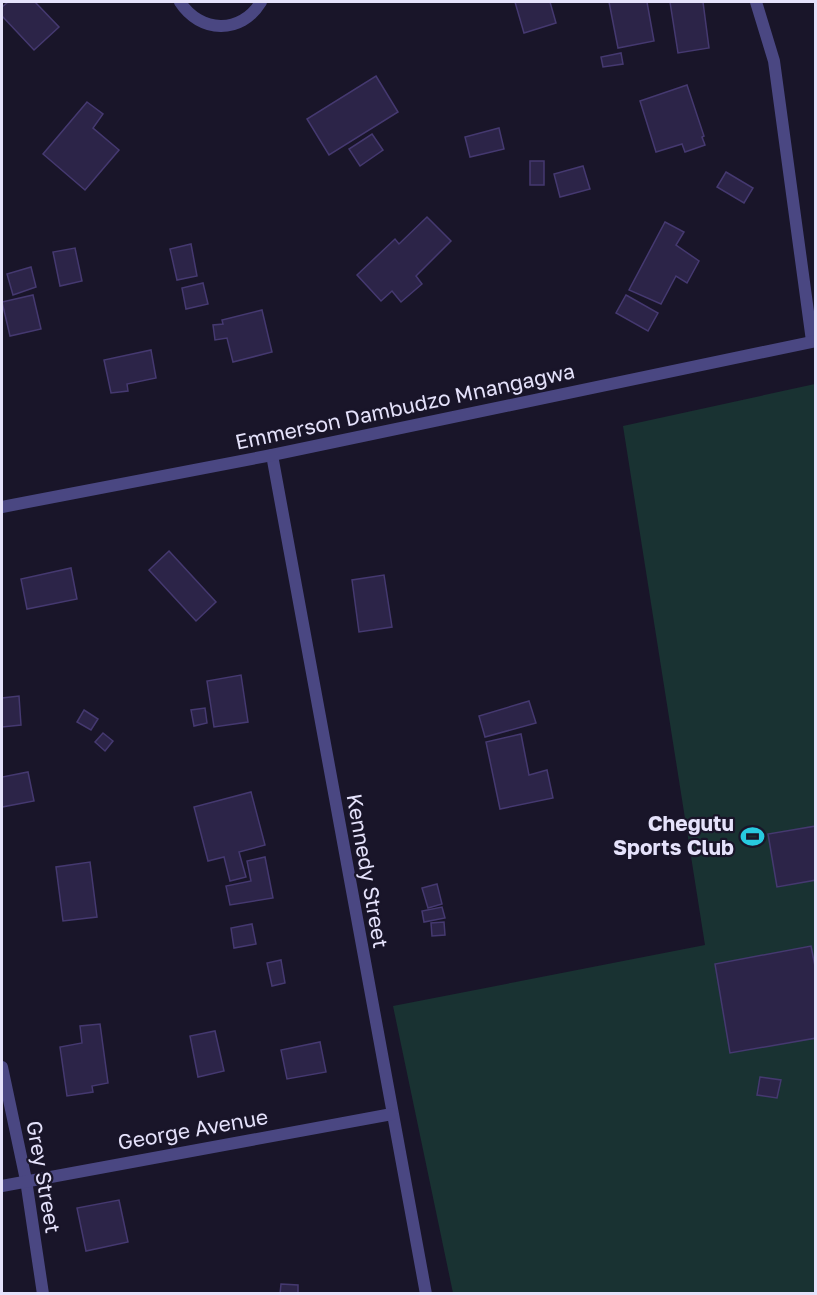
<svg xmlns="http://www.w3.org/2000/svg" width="817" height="1295" font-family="'Golos Text',sans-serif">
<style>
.green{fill:#193232}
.building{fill:#2c2448;stroke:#453970;stroke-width:1.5}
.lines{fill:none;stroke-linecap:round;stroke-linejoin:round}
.minor{stroke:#4a4782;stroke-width:12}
.labels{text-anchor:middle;stroke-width:4.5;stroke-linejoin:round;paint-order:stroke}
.street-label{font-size:21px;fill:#e5e2fb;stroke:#191529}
.poi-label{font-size:21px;font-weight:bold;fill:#e5e2fb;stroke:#191529;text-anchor:end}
</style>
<rect width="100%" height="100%" fill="#191529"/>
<!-- green -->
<path class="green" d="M815 384V1293H453L393 1006 705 945 623 426Z"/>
<!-- building -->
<g class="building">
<path d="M8 2H35L59 27 34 50 2 16V7Z"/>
<path d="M515 2H550L556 23 524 33Z"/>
<path d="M609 2H647L654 41 618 48Z"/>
<path d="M670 2H703L709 48 678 53Z"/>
<path d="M621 53 623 64 603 67 601 57Z"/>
<path d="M376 76 398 112 329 155 307 119Z"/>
<path d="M687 85 704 136 702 137 705 145 685 152 682 144 656 152 640 101Z"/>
<path d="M87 102 103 114 93 128 119 150 85 190 43 154Z"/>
<path d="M499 128 504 149 470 157 465 137Z"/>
<path d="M372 134 383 150 360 166 349 149Z"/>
<rect x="530" y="161" width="14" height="24"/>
<path d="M583 166 590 189 560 197 554 174Z"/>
<path d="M726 172 753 188 744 203 717 187Z"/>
<path d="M427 217 451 241 416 276 422 284 401 302 392 291 381 301 357 275 395 239 399 244Z"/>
<path d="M665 222 684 232 676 245 699 261 687 283 676 276 661 304 629 290Z"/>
<path d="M191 244 197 276 177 280 170 249Z"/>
<path d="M75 248 82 281 60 286 53 252Z"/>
<path d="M31 267 36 287 13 295 7 274Z"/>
<path d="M203 283 208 304 186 309 182 288Z"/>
<path d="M33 295 41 329 10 336 2 302Z"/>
<path d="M626 295 658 313 648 331 616 313Z"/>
<path d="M262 310 272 352 233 362 227 338 215 340 213 325 223 324 222 320Z"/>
<path d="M151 350 156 378 127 384 128 391 111 393 104 360Z"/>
<path d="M169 551 216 602 196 621 149 570Z"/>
<path d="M71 568 77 599 27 609 21 579Z"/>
<path d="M384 575 392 627 359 632 352 580Z"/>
<path d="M241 675 248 722 214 727 207 681Z"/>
<path d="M19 696 21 725 2 727V698Z"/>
<path d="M529 701 536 723 485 737 479 716Z"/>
<path d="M205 708 207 723 194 726 191 710Z"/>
<path d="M84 710 98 719 91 730 77 722Z"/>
<path d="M103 733 113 741 105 751 95 742Z"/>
<path d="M521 734 529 775 547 770 553 798 500 809 486 742Z"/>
<path d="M28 772 34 801 2 807V777Z"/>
<path d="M251 792 265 845 239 852 246 877 230 881 224 857 208 861 194 807Z"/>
<path d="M816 826V880L777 887 768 834Z"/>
<path d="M265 857 273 898 230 905 226 886 251 881 247 861Z"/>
<path d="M90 862 97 917 63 921 56 867Z"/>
<path d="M437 884 442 904 428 908 422 888Z"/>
<path d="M442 907 445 918 424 922 422 911Z"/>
<path d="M444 922 445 935 432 936 431 923Z"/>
<path d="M252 924 256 944 234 948 231 928Z"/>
<path d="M811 946 816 971V1038L730 1053 715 964Z"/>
<path d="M281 960 285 983 272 986 267 963Z"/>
<path d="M100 1024 108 1083 92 1086 93 1092 67 1096 60 1047 82 1043 80 1026Z"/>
<path d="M215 1031 224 1071 198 1077 190 1036Z"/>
<path d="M320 1042 326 1072 287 1079 281 1050Z"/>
<path d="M760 1077 781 1080 777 1098 757 1095Z"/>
<path d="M119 1200 128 1242 86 1251 77 1208Z"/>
<path d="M281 1284 298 1285V1294H280Z"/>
</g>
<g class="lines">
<!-- minor -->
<g class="minor">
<path d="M180 2C200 33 241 35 261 2"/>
<path d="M756 2 774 61 812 341"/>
<path d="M272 455 426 1294"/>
<path d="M2 507 272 455 816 341"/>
<path d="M2 1067 26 1180 43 1294"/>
<path d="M2 1186 392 1114"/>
</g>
</g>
<!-- icons -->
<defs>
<symbol id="stadium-bare" viewBox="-9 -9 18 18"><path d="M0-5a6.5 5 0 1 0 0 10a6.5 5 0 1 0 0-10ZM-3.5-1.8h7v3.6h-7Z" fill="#28cae0" stroke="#191529" stroke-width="2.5" paint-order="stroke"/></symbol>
</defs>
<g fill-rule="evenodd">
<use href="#stadium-bare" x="736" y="820" width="33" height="33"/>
</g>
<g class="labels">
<!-- street labels -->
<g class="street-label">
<text transform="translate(405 407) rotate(-12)" y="7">Emmerson Dambudzo Mnangagwa</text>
<text transform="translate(367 871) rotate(80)" y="7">Kennedy Street</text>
<text transform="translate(193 1130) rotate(-10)" y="7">George Avenue</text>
<text transform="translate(43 1177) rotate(80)" y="7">Grey Street</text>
</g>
<!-- poi labels -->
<g class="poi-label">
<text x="734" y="831">Chegutu<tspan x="734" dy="24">Sports Club</tspan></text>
</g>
</g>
<!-- border -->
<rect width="817" height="1295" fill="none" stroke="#e5e2fb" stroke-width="6"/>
</svg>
